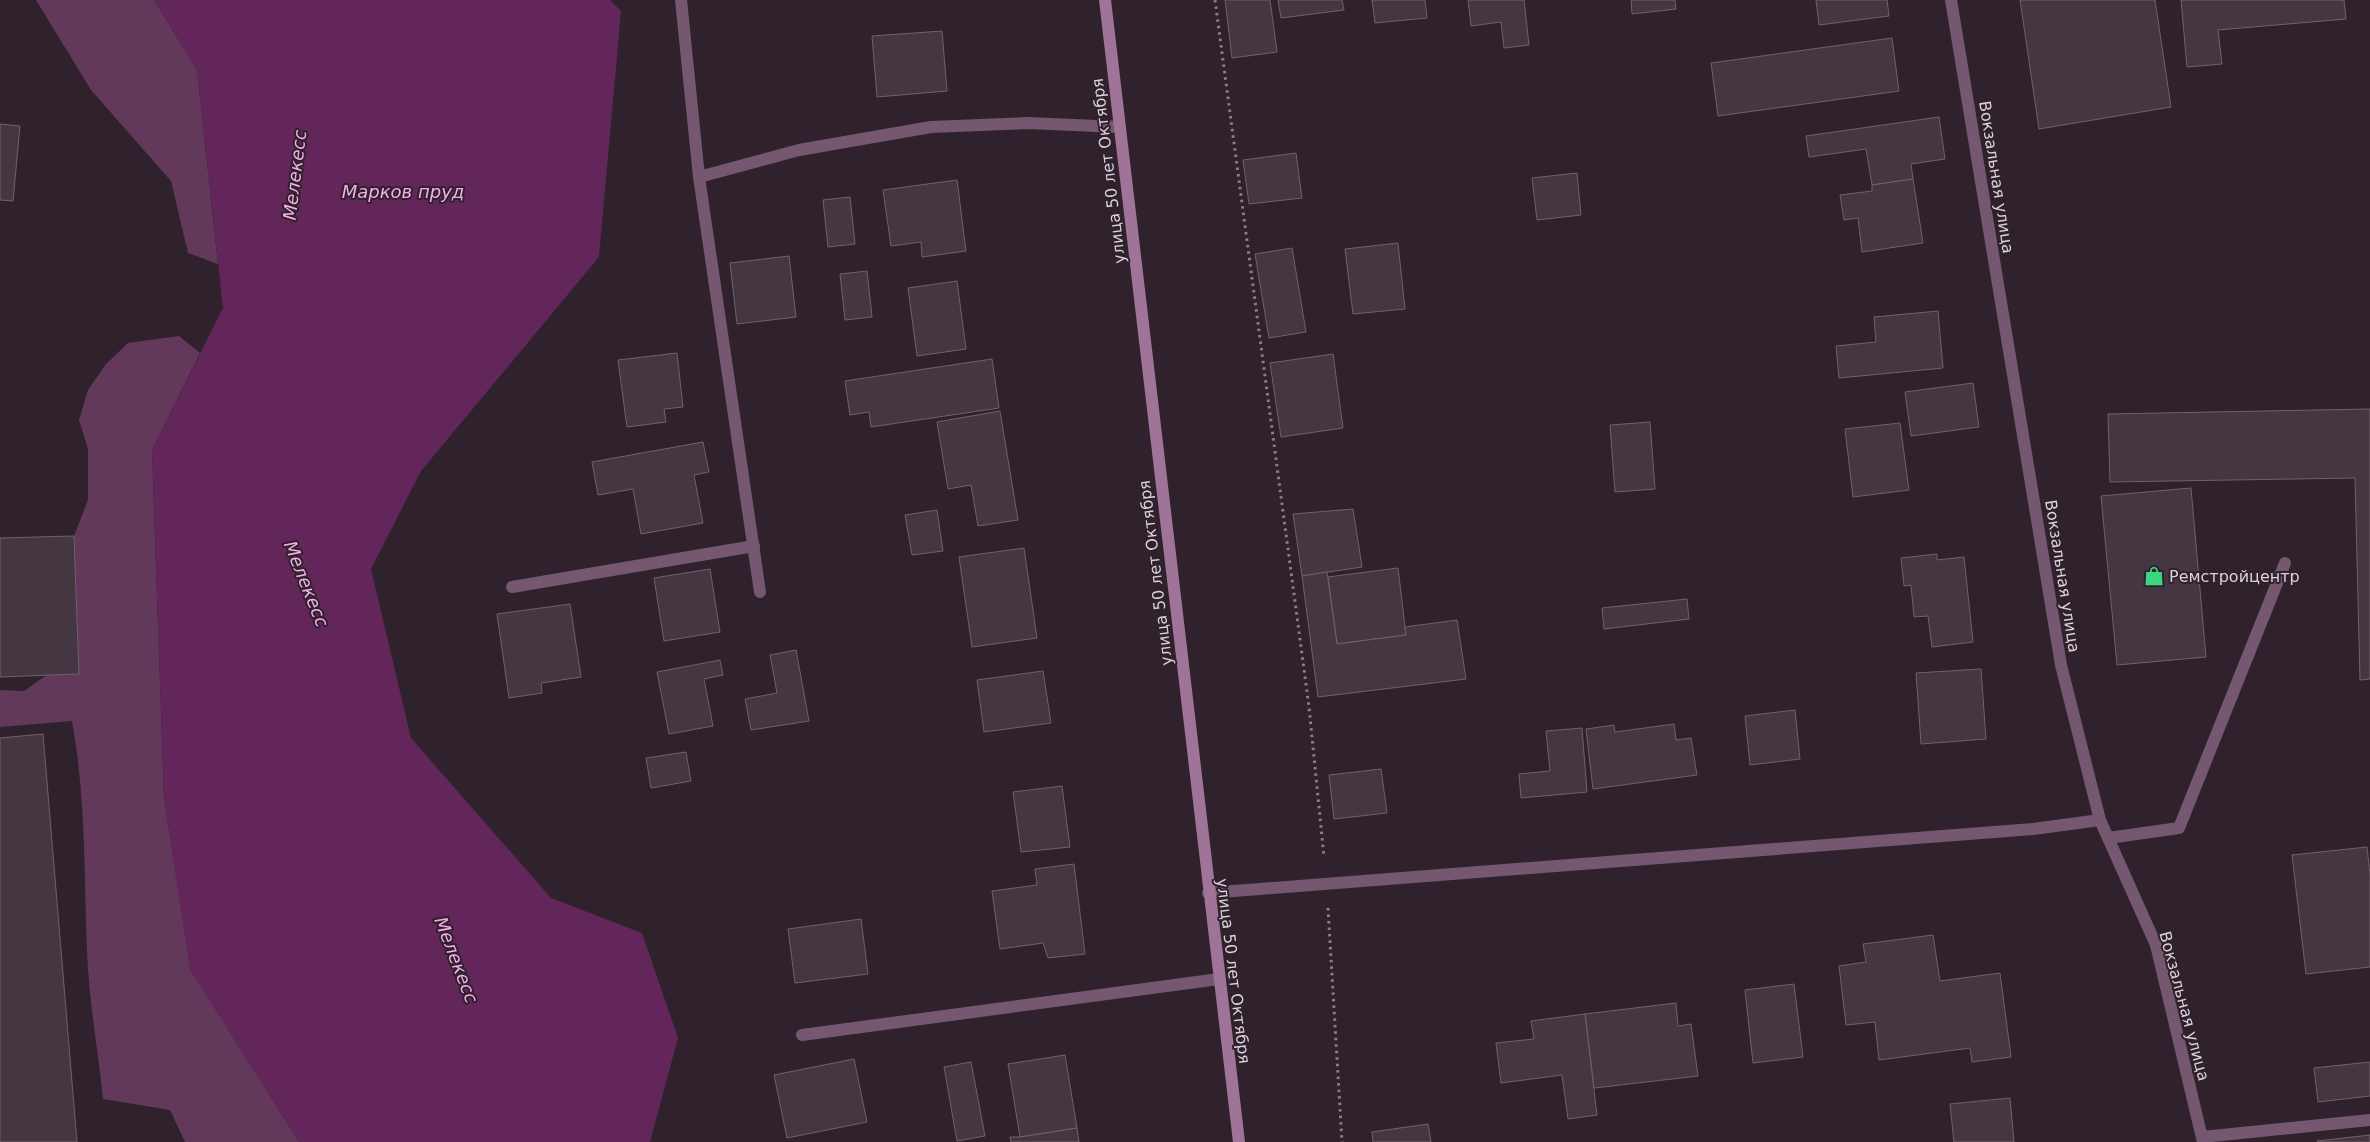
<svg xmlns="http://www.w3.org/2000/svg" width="2370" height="1142" font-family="'DejaVu Sans',sans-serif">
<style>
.green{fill:#62385b}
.water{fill:#63265a}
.building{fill:#443741;stroke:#70626d}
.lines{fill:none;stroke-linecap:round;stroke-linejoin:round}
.path{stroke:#8a7f87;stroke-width:3;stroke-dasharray:2.5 4;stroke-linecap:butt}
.service{stroke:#75586f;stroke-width:12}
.minor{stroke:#75586f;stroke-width:12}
.secondary{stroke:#a07398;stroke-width:12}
.labels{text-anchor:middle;stroke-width:4;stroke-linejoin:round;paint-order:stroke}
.street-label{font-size:16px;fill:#dbd3d9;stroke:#2f222c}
.poi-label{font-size:16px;fill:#dbd3d9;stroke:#2f222c;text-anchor:start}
.water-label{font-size:18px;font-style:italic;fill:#f7aee9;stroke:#2f222c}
</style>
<rect width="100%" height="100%" fill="#2f222c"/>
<!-- green -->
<g class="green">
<path d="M36 0H154L197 70 218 264 188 253 171 181 91 90Z"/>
<path d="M179 336 200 353 152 450 164 798 191 970 299 1142H185L170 1110 103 1099C98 1050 89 1001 87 952 84 874 86 797 72 721L0 727V690L24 691 51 672 79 674 74 536 88 500V449L79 420 88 390 106 364 128 343Z"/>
</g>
<!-- water -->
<path class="water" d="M154 0H610L621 11 599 257 421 471 371 569 411 738 551 898 642 933 678 1038 650 1142H299L190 970 164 798 152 450 223 308 197 70Z"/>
<!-- building -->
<g class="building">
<path d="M1225 0H1270L1277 52 1232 58Z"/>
<path d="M1278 0H1342L1344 10 1281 18Z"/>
<path d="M1372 0H1425L1427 18 1375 23Z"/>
<path d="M1468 0H1524L1529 45 1504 48 1501 22 1471 26Z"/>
<path d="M1631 0H1675L1676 9 1632 14Z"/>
<path d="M1816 0H1887L1889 16 1819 25Z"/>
<path d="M2020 0H2155L2171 107 2039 129Z"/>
<path d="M2181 0H2344L2346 19 2218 30 2222 64 2187 67Z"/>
<path d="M942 31 947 91 877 97 872 36Z"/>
<path d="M1892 38 1899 91 1718 116 1711 63Z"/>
<path d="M1939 117 1945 159 1911 164 1913 179 1872 185 1866 149 1809 157 1806 136Z"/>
<path d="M0 124 20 126 13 201 0 200Z"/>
<path d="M1296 153 1302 198 1249 204 1243 160Z"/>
<path d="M1577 173 1581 215 1537 220 1532 178Z"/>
<path d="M1913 179 1923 243 1862 252 1858 218 1844 220 1840 195 1872 191V185Z"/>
<path d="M957 180 966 251 922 257 921 242 891 246 883 190Z"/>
<path d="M850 197 855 244 828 247 823 200Z"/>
<path d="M1398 243 1405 309 1353 314 1345 249Z"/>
<path d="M1292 248 1306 332 1269 338 1255 254Z"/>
<path d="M789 256 796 317 737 324 730 263Z"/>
<path d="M867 271 872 317 845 320 840 274Z"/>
<path d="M957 281 966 349 917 356 908 288Z"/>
<path d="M1938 311 1943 368 1839 378 1836 346 1876 342 1874 317Z"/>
<path d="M677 353 683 407 664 409 666 422 627 427 618 360Z"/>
<path d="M1333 354 1343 428 1281 437 1270 363Z"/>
<path d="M992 359 999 408 871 427 869 412 850 415 845 381Z"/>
<path d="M1973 383 1979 427 1911 436 1905 392Z"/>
<path d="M2370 409V679L2360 680 2355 478 2110 482 2108 414Z"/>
<path d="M1000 411 1018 520 978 526 971 485 948 489 937 422Z"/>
<path d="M1650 422 1655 489 1615 492 1610 425Z"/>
<path d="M1900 423 1909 490 1853 497 1845 429Z"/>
<path d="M703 442 709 472 694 475 703 523 641 534 633 489 598 495 592 462Z"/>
<path d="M2191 488 2206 657 2117 665 2101 496Z"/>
<path d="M1353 509 1362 567 1302 576 1293 514Z"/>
<path d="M937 510 943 551 912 555 905 515Z"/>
<path d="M74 536 79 674 0 677V538Z"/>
<path d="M1024 548 1037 638 972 647 959 557Z"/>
<path d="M1937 554V560L1964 557 1973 642 1932 647 1928 616 1914 617 1911 585 1904 586 1901 558Z"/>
<path d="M1398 568 1406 635 1337 644 1328 577Z"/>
<path d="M710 569 720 632 664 641 654 578Z"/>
<path d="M1327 572 1337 644 1406 635 1405 627 1457 620 1466 679 1318 697 1302 576Z"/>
<path d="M1687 599 1689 619 1604 629 1602 608Z"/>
<path d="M570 604 581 677 541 683 542 693 509 698 497 614Z"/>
<path d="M796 650 809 721 751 730 745 699 777 693 770 655Z"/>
<path d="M720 660 723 675 704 679 713 726 669 734 657 672Z"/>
<path d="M1981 669 1986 739 1921 744 1916 673Z"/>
<path d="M1043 671 1051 723 984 732 977 680Z"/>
<path d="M1795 710 1800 759 1750 765 1745 716Z"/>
<path d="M1674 724 1676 740 1691 738 1697 775 1593 789 1586 729 1614 725 1615 732Z"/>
<path d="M1582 728 1587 792 1521 798 1519 774 1550 771 1546 731Z"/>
<path d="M43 734 77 1142H0V738Z"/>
<path d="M686 752 691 781 651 788 646 758Z"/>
<path d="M1381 769 1387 813 1334 819 1329 775Z"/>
<path d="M1062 786 1070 847 1021 852 1013 792Z"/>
<path d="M2367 847 2370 874V967L2306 974 2292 855Z"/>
<path d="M1074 864 1085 954 1048 958 1043 943 1000 949 992 891 1037 885 1035 869Z"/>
<path d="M861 919 868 974 795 983 788 929Z"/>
<path d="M1933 935 1940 981 2000 973 2011 1057 1972 1062 1970 1048 1879 1060 1875 1022 1846 1025 1839 966 1866 962 1863 944Z"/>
<path d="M1794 984 1803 1057 1753 1063 1745 990Z"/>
<path d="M1676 1003 1678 1026 1691 1024 1698 1076 1594 1088 1585 1014Z"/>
<path d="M1585 1014 1597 1115 1568 1119 1562 1075 1501 1083 1496 1043 1534 1039 1531 1021Z"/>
<path d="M1065 1055 1077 1128 1020 1137 1008 1064Z"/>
<path d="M854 1059 867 1122 787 1138 774 1075Z"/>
<path d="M971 1062 985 1136 957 1141 944 1067Z"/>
<path d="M2370 1062V1096L2318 1102 2314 1068Z"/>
<path d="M2010 1098 2014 1142H1954L1950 1104Z"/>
<path d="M1428 1124 1431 1142H1373L1372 1132Z"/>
<path d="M1077 1128 1079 1142H1011L1010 1137H1020Z"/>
<path d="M2370 1135V1142H2318L2317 1141Z"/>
</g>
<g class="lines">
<!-- path -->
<g class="path">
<path d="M1215 0 1309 707 1324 857"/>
<path d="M1328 908 1342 1142"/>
</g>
<!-- service -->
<g class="service">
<path d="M681 0 699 177 760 592"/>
<path d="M699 177 799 150 931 127 1028 123 1119 127"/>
<path d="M512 587 754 546"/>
<path d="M2108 838 2179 828 2285 563"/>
<path d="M1208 893 2033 829 2100 820"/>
<path d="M802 1035 1219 979"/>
<path d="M2202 1137 2370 1120"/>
</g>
<!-- minor -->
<path class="minor" d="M1951 0 2061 665 2100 820 2156 945 2203 1142"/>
<!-- secondary -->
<path class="secondary" d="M1105 0 1239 1142"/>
</g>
<!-- icons -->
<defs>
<symbol id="shop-bare" viewBox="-9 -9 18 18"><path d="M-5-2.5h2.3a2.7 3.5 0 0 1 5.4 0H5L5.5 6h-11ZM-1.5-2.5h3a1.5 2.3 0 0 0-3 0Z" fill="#3ad77f" stroke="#2f222c" stroke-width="2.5" paint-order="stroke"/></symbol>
</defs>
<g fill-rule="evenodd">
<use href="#shop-bare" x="2140" y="562" width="28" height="28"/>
</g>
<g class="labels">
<!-- street labels -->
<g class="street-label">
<text transform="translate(1108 171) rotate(-97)" y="6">улица 50 лет Октября</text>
<text transform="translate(1997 177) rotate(81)" y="6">Вокзальная улица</text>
<text transform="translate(1155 573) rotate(-97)" y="6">улица 50 лет Октября</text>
<text transform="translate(2063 576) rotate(81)" y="6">Вокзальная улица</text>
<text transform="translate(1234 971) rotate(83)" y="6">улица 50 лет Октября</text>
<text transform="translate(2185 1006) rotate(75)" y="6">Вокзальная улица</text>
</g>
<!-- poi labels -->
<g class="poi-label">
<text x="2169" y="582">Ремстройцентр</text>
</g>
<!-- water labels -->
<g class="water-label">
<text transform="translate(295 175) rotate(-83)" y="6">Мелекесс</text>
<text x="403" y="198">Марков пруд</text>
<text transform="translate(306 584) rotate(68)" y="6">Мелекесс</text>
<text transform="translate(456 960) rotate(69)" y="6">Мелекесс</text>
</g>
</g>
</svg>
